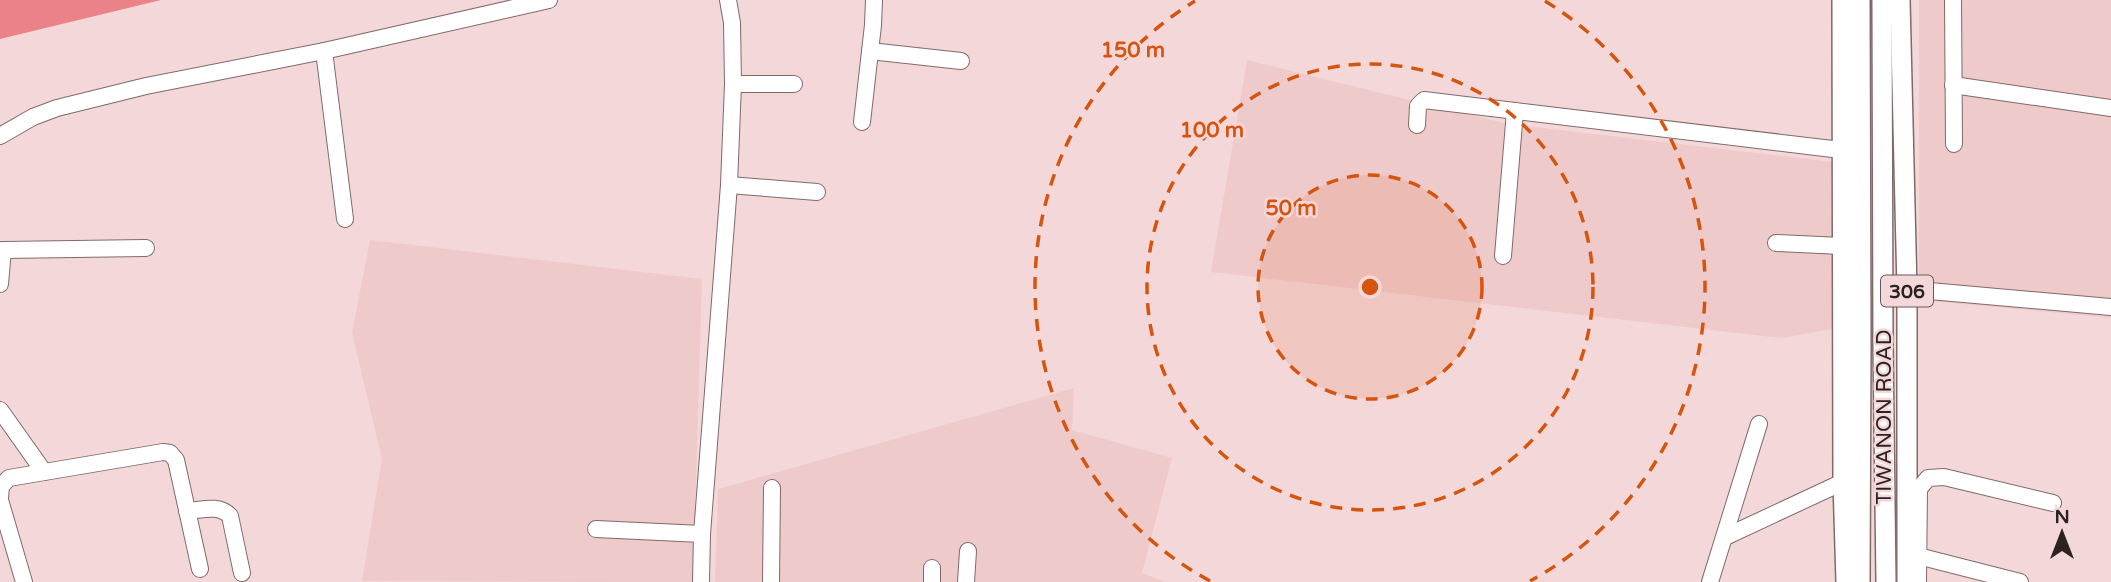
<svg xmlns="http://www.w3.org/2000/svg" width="2111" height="582" font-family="'Varela Round',sans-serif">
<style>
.built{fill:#eecacb}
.water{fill:#eb828a}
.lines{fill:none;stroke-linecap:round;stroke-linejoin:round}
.minor-casing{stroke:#81696a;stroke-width:18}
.major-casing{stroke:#81696a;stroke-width:22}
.minor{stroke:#fff;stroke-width:16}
.major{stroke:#fff;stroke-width:19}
.ring{fill:none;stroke:#d5540e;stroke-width:3.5;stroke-dasharray:12 9}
.labels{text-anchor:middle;stroke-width:5;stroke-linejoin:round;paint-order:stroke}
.shield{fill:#f4d8d9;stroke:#685959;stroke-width:2}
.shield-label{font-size:19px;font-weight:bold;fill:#2c2222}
.street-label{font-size:21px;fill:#2c2222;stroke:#f4d8d9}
.centre{fill:#d5540e;stroke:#f4d8d9;stroke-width:3.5}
.ring-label{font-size:21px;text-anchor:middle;font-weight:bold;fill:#d5540e;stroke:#f4d8d9;stroke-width:5;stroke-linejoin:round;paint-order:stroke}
</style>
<rect width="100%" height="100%" fill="#f4d8d9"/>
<!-- built -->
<g class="built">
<path d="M1919 0H2111V318L1919 300Z"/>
<path d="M1247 60 1508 124 1833 162V329L1781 338 1211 272Z"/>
<path d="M370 240 702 279 693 582 362 581 382 459 352 333Z"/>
<path d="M1074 388 1072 430 1172 458 1142 573 1166 582H715L718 489Z"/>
</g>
<!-- water -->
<path class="water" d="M0 0H161L0 39Z"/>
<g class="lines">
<defs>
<g id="minor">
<path d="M1953 0 1954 144"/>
<path d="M324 51 345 219"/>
<path d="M870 51 961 61"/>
<path d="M733 84H794"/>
<path d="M1953 85 2111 108"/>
<path d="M862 122 873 25 874 0"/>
<path d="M1417 125 1418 106 1424 100 1841 150"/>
<path d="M0 136 33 117 57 108 146 86 324 51 549 0"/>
<path d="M729 185 817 192"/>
<path d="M1776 243 1841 246"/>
<path d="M3 250 146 248"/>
<path d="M0 251 3 250 0 284"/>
<path d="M1503 256 1515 111"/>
<path d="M1907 289 2111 307"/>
<path d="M0 410 44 472"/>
<path d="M0 498 1 486 9 478 163 452 170 453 176 460 200 569"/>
<path d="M0 500 24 582"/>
<path d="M187 511C202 510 219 504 230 516L242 573"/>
<path d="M596 529 702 534"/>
<path d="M1725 537 1843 482"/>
<path d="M1918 556 2020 582"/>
<path d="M932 568V582"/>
<path d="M701 582 702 534 729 185 733 84 732 23 728 0"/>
<path d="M771 582 772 488"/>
<path d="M966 582 968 551"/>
<path d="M1710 582 1759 424"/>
<path d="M1918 582 1919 489 1928 478 1944 477 2053 503"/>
</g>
<g id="major">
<path d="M1842 0 1843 482 1846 582"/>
<path d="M1882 0 1883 344 1886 582"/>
<path d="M1900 0 1907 289V582"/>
<path d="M1860 582 1861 347 1860 0"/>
</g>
</defs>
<!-- minor casing -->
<use href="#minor" class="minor-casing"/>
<!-- major casing -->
<use href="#major" class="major-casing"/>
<!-- minor -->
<use href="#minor" class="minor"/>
<!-- major -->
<use href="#major" class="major"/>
</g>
<!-- distance rings -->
<circle cx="1370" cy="287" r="112" fill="#d5540e" fill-opacity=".12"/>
<g class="ring">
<circle cx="1370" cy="287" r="112"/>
<circle cx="1370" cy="287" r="223"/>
<path d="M1210 581A335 335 0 0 1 1195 1M1545 1A335 335 0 0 1 1530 581"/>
</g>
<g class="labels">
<!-- shield labels -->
<rect class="shield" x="1881" y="275.5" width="52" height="31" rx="5"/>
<g class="shield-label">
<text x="1907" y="298">306</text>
</g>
<!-- street labels -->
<g class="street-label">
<text transform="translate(1884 417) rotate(-90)" y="7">TIWANON ROAD</text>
</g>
</g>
<circle cx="1370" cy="287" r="10" class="centre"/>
<g class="ring-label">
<text x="1133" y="57">150 m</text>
<text x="1212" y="137">100 m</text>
<text x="1291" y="215">50 m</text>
</g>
<!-- north arrow -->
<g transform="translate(2062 533)" stroke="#f4d8d9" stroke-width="5" paint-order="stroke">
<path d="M0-5L12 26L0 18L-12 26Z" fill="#2c2222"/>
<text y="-10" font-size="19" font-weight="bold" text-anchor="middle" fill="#2c2222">N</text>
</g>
</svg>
